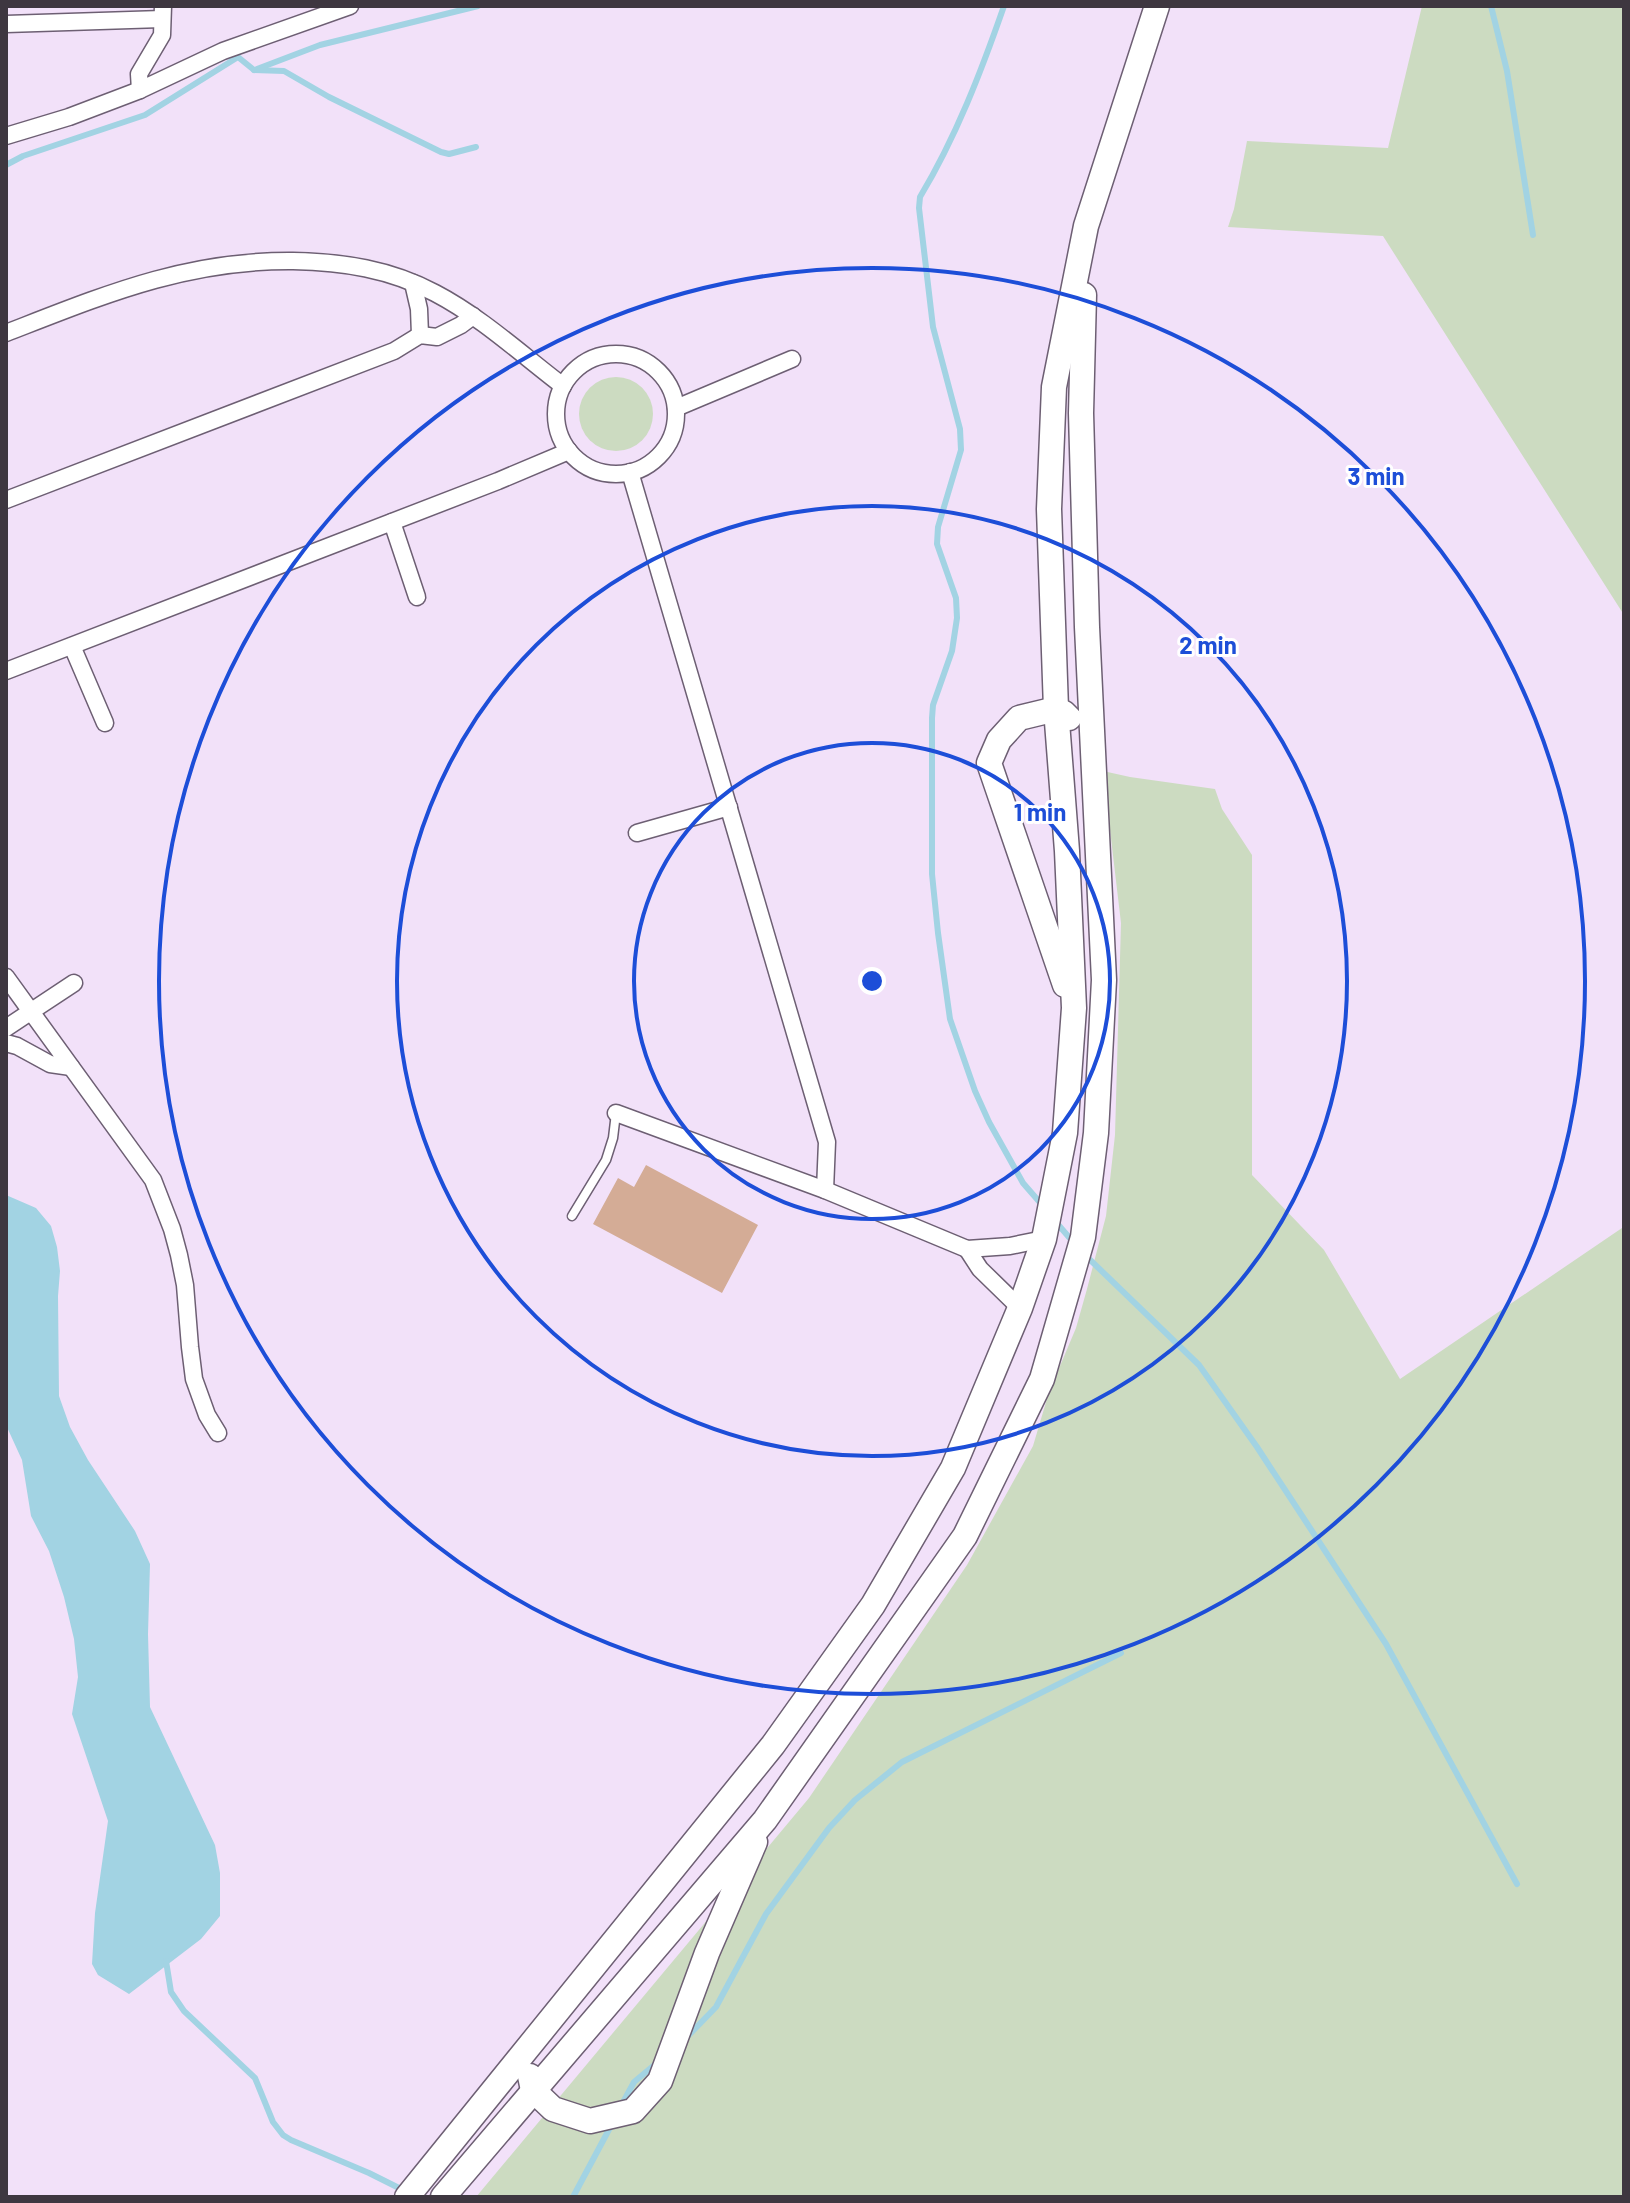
<svg xmlns="http://www.w3.org/2000/svg" width="1630" height="2203" font-family="Barlow,sans-serif">
<style>
.green{fill:#ccdbc1}
.water{fill:#a2d3e3}
.lines{fill:none;stroke-linecap:round;stroke-linejoin:round}
.stream{stroke:#a2d3e3;stroke-width:6}
.building{fill:#d4ac96}
.lane-casing{stroke:#6d5f73;stroke-width:11}
.street-casing{stroke:#6d5f73;stroke-width:19}
.secondary-casing{stroke:#6d5f73;stroke-width:27}
.lane{stroke:#fff;stroke-width:8}
.street{stroke:#fff;stroke-width:16}
.secondary{stroke:#fff;stroke-width:24}
.ring{fill:none;stroke:#1d4ed8;stroke-width:4}
.centre{fill:#1d4ed8;stroke:#fff;stroke-width:4}
.ring-label{font-size:24px;text-anchor:middle;font-weight:bold;fill:#1d4ed8;stroke:#fff;stroke-width:6;stroke-linejoin:round;paint-order:stroke}
</style>
<rect width="100%" height="100%" fill="#f2e1f9"/>
<!-- green -->
<g class="green">
<path d="M1422 6H1624V615L1383 236 1228 227 1234 209 1247 141 1388 148Z"/>
<circle cx="616" cy="414" r="37"/>
<path d="M1103 771 1130 777 1215 789 1222 809 1252 855V1175L1324 1250 1400 1379 1622 1228 1624 1232V2197H476L809 1798 967 1565 1033 1446 1049 1392 1076 1328 1087 1289 1106 1216 1115 1135 1121 923Z"/>
</g>
<!-- water -->
<path class="water" d="M6 1195 36 1208 51 1226 57 1247 60 1271 58 1296 59 1396 70 1427 88 1460 135 1531 150 1564 148 1634 150 1707 215 1845 220 1873V1916L201 1939 129 1994 98 1975 92 1964 95 1913 108 1821 72 1714 78 1677 74 1639 64 1597 49 1551 31 1516 22 1460 6 1425Z"/>
<g class="lines">
<!-- stream -->
<g class="stream">
<path d="M1004 6C981 72 956 137 920 197L919 208 933 327 960 429 961 450 938 527 937 544 956 598 957 618 952 651 933 705 932 718V874L938 933 950 1019 975 1091 989 1122 1023 1183 1043 1206"/>
<path d="M1491 6 1507 71 1533 235"/>
<path d="M257 69 320 45 478 6"/>
<path d="M254 70 284 71 329 97 441 152 449 154 476 147"/>
<path d="M6 165 23 156 145 115 238 57 254 70"/>
<path d="M1055 1221 1074 1243"/>
<path d="M1084 1254 1199 1365 1257 1447 1386 1644 1517 1884"/>
<path d="M166 1961 171 1992 184 2011 255 2078 273 2122 283 2135 291 2140 369 2173 403 2190"/>
<path d="M685 2039 716 2007 766 1914 829 1828 855 1800 902 1762 1121 1653"/>
<path d="M620 2108 634 2082 658 2062"/>
<path d="M573 2197 613 2122"/>
</g>
</g>
<!-- building -->
<path class="building" d="M646 1165 758 1225 722 1293 593 1224 618 1178 634 1187Z"/>
<g class="lines">
<defs>
<path id="lane" d="M572 1216 606 1160 613 1138 616 1113"/>
<g id="street">
<path d="M6 24 162 19"/>
<path d="M140 90 139 74 162 35 163 6"/>
<path d="M6 136 69 117 140 90 223 51 350 6"/>
<path d="M413 283 419 309 420 335"/>
<path d="M6 333C104 295 186 260 293 261 343 262 390 269 435 293 481 317 521 354 563 386"/>
<circle cx="616" cy="414" r="60"/>
<path d="M676 408 792 359"/>
<path d="M630 472 827 1142 825 1190"/>
<path d="M6 500 394 351 420 335 437 337 461 325 473 316"/>
<path d="M392 522 417 597"/>
<path d="M72 646 105 723"/>
<path d="M6 671 498 481 569 451"/>
<path d="M637 833 729 807"/>
<path d="M6 977 153 1180 172 1229 179 1255 185 1285 190 1347 194 1379 207 1415 218 1433"/>
<path d="M6 1028 74 983"/>
<path d="M6 1043 17 1046 50 1064 71 1067"/>
<path d="M616 1113 825 1190 967 1249 1010 1246 1044 1239"/>
<path d="M967 1249 980 1269 1020 1308"/>
</g>
<g id="secondary">
<path d="M1065 985 989 763 999 740 1019 718 1056 709 1064 713 1069 718"/>
<path d="M530 2076 533 2090 553 2109 590 2121 633 2111 660 2081 707 1953 755 1842"/>
<path d="M407 2197 773 1745 873 1605 953 1468 1020 1308 1044 1239 1065 1133 1074 1008 1067 851 1056 709 1049 509 1054 387 1086 226 1157 6"/>
<path d="M443 2197 765 1820 965 1536 1042 1379 1083 1237 1096 1133 1104 980 1087 627 1081 413 1084 295"/>
</g>
</defs>
<!-- lane casing -->
<use href="#lane" class="lane-casing"/>
<!-- street casing -->
<use href="#street" class="street-casing"/>
<!-- secondary casing -->
<use href="#secondary" class="secondary-casing"/>
<!-- lane -->
<use href="#lane" class="lane"/>
<!-- street -->
<use href="#street" class="street"/>
<!-- secondary -->
<use href="#secondary" class="secondary"/>
</g>
<!-- distance rings -->
<g class="ring">
<circle cx="872" cy="981" r="238"/>
<circle cx="872" cy="981" r="475"/>
<circle cx="872" cy="981" r="713"/>
</g>
<circle cx="872" cy="981" r="12" class="centre"/>
<g class="ring-label">
<text x="1376" y="485">3 min</text>
<text x="1208" y="654">2 min</text>
<text x="1040" y="821">1 min</text>
</g>
<!-- border -->
<rect width="1630" height="2203" fill="none" stroke="#3e3740" stroke-width="16"/>
</svg>
